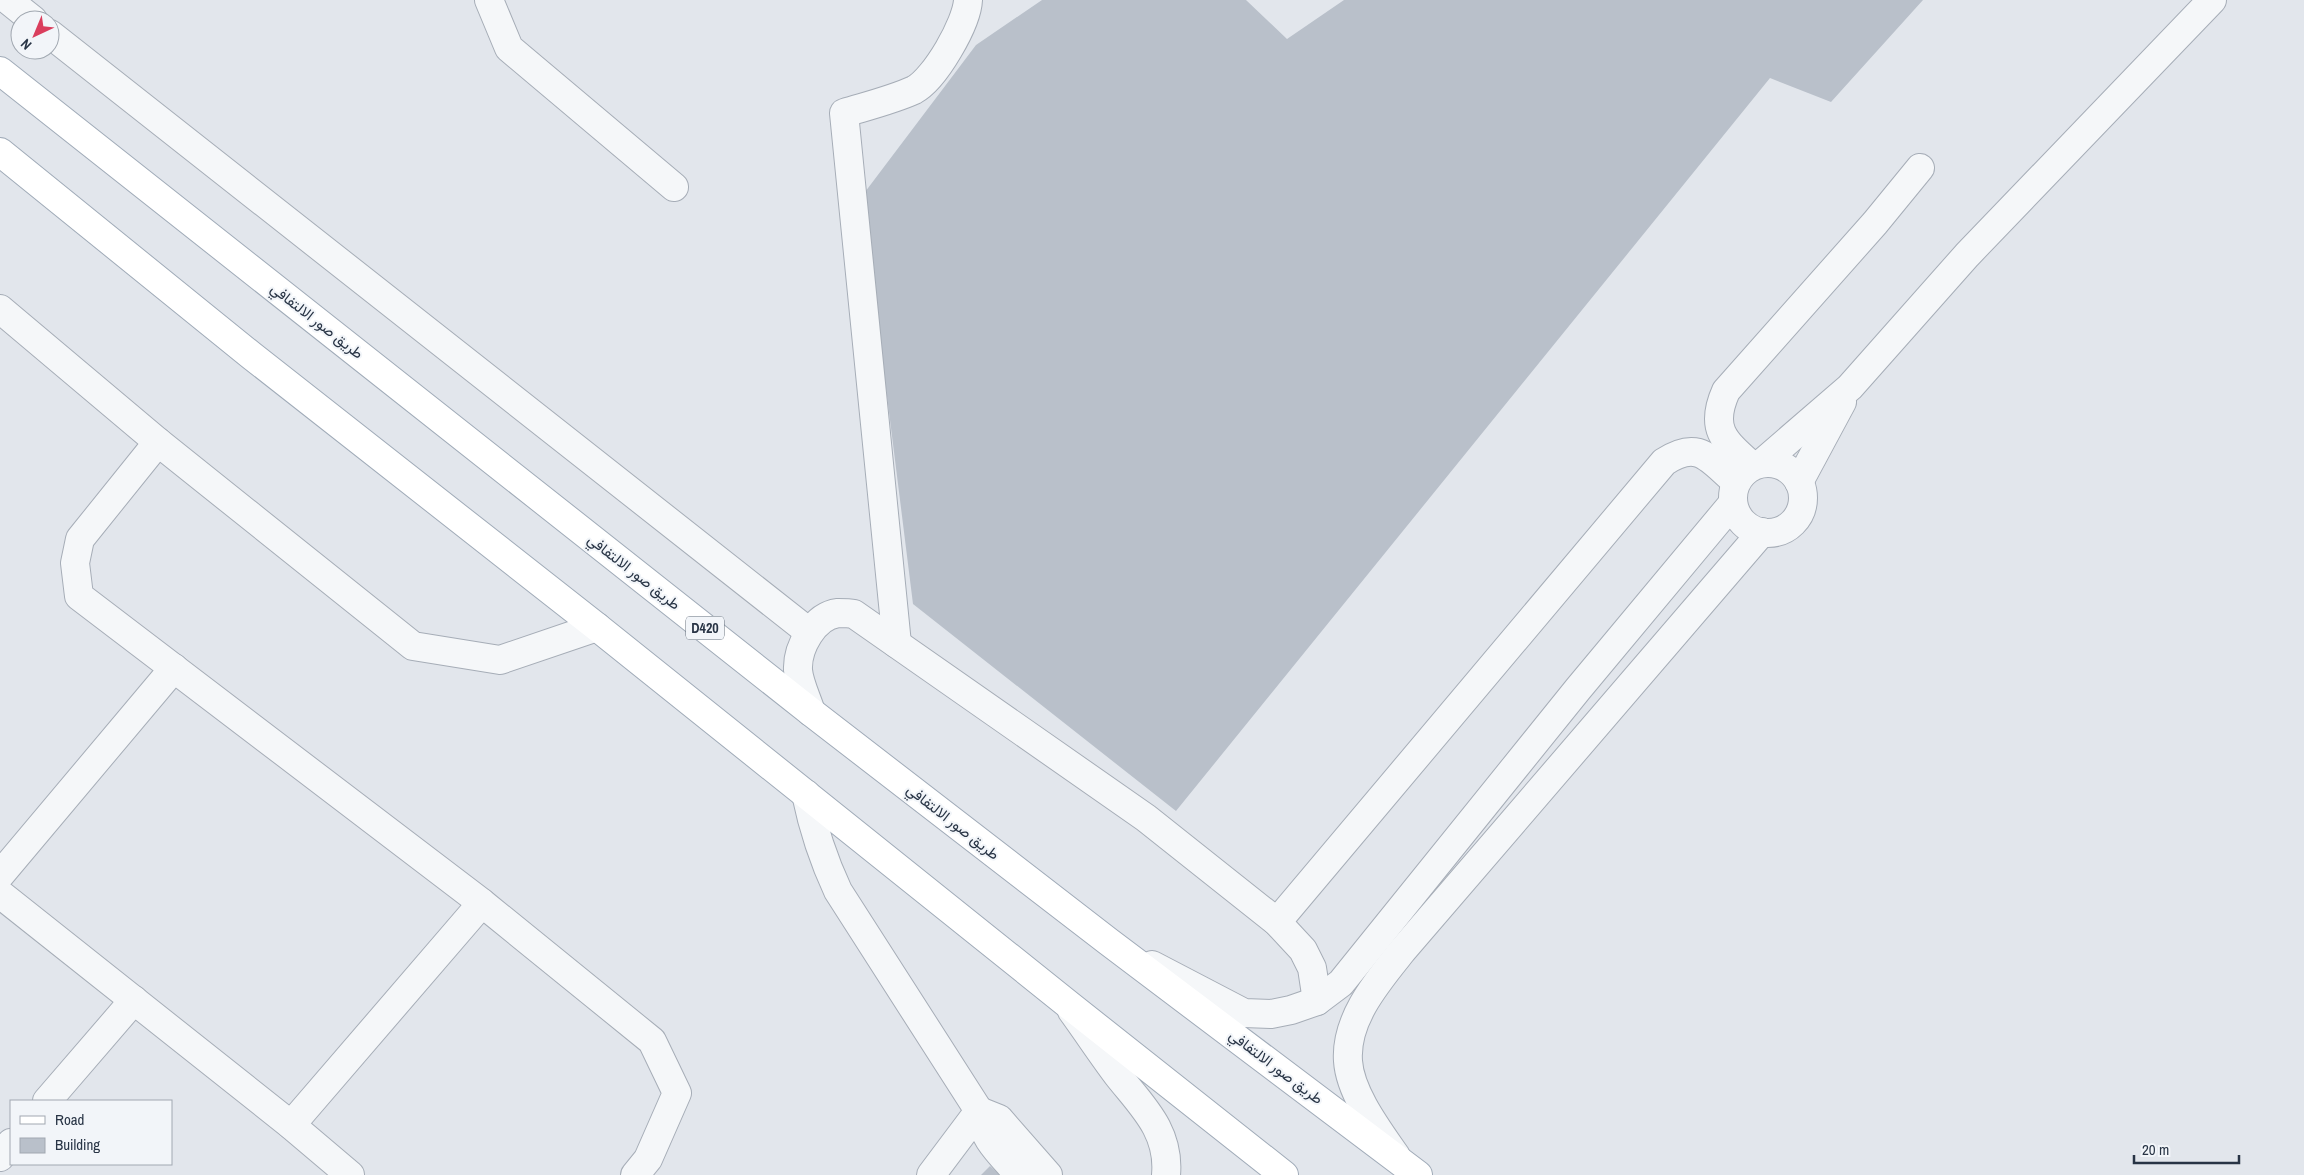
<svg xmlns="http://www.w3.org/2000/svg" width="2304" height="1175" font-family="'Archivo Narrow',Vazirmatn,sans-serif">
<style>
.building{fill:#b9c0ca}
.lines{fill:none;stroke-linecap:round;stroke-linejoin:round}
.minor-casing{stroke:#a6adb7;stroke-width:30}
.major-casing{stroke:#a0abb8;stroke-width:30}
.minor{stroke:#f5f7f9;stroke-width:28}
.major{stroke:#fff;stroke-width:28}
.labels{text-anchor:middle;stroke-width:4;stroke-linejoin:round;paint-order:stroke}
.shield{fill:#f2f5f9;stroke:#656e7b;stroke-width:1}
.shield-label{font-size:14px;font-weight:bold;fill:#283445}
.street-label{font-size:15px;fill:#283445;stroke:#f2f5f9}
</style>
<rect width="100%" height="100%" fill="#e2e6ec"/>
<!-- building -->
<g class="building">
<path d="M1042 0H1246L1287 39 1344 0H1923L1831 102 1770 78 1176 811 913 604 862 196 976 45Z"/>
<path d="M990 1166 1000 1175H981Z"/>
</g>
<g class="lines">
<defs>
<g id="minor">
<path d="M8 0 33 20"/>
<path d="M489 0 509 48 674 187"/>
<path d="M50 34 809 632"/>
<path d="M0 309 158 442 413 646 500 660 597 627"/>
<path d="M158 442 80 539 75 563 79 596 482 903 652 1041 677 1093 648 1159 635 1175"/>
<path d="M1762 463 1850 387 1967 255 2212 0"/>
<circle cx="1768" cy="498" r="35"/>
<path d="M1752 466C1724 441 1709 429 1726 391L1875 223 1920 168"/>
<path d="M1799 482 1842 402"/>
<path d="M897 644 844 113C867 106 892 100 914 90 935 79 967 23 968 0"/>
<path d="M811 712C807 699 799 683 798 670 797 648 814 616 838 613 843 613 849 613 854 614L1146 818 1277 922 1303 950 1312 968 1317 1001"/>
<path d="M806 794C813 828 823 859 838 891L979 1111C982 1139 1002 1155 1019 1175"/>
<path d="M0 875 174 668"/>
<path d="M0 894 291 1125 350 1175"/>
<path d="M1277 922 1664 462C1699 439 1709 459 1736 482"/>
<path d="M1152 965 1244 1013 1271 1014 1291 1010 1317 1001 1341 983 1578 689 1733 503"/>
<path d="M1072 1011C1088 1033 1103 1056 1119 1077 1143 1107 1170 1132 1166 1175"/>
<path d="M47 1101 134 1000"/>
<path d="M979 1111 999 1119 1048 1175"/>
<path d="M291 1125 482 903"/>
<path d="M1396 1156C1378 1130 1350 1093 1348 1061 1345 1019 1378 981 1402 951L1762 532"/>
<path d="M0 1157 11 1143"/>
<path d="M931 1175 979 1111"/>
</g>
<g id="major">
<path d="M0 71 811 712 1109 942 1418 1175"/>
<path d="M0 152 252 356 597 627 1069 1005 1284 1175"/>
</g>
</defs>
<!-- minor casing -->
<use href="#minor" class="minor-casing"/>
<!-- major casing -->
<use href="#major" class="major-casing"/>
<!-- minor -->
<use href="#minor" class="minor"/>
<!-- major -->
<use href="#major" class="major"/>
</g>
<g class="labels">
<!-- shield labels -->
<rect class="shield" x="686" y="616.5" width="38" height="23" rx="4"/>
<g class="shield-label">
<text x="705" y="633">D420</text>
</g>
<!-- street labels -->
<g class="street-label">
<text transform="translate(317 321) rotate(38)" y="5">طريق صور الالتفافي</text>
<text transform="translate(634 572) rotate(38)" y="5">طريق صور الالتفافي</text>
<text transform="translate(953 822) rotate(38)" y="5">طريق صور الالتفافي</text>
<text transform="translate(1276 1067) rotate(37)" y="5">طريق صور الالتفافي</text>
</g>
</g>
<!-- legend -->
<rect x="10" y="1100" width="162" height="65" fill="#f2f5f9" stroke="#a1a8b1"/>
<rect x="20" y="1116" width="25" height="8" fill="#ffffff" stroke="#a1a8b1"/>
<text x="55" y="1125" font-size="15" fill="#283445">Road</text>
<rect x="20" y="1138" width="25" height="15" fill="#b9c0ca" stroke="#a1a8b1"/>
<text x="55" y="1150" font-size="15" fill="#283445">Building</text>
<!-- north arrow -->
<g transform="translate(35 35) rotate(224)"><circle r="24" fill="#f2f5f9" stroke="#a1a8b1"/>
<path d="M0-4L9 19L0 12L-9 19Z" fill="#da3e5d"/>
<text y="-8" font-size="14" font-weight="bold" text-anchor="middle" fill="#283445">N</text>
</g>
<!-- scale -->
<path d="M2134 1155v8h105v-8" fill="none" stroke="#283445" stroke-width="2.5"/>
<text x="2142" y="1155" font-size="15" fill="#283445" stroke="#f2f5f9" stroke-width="4" paint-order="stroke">20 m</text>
</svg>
